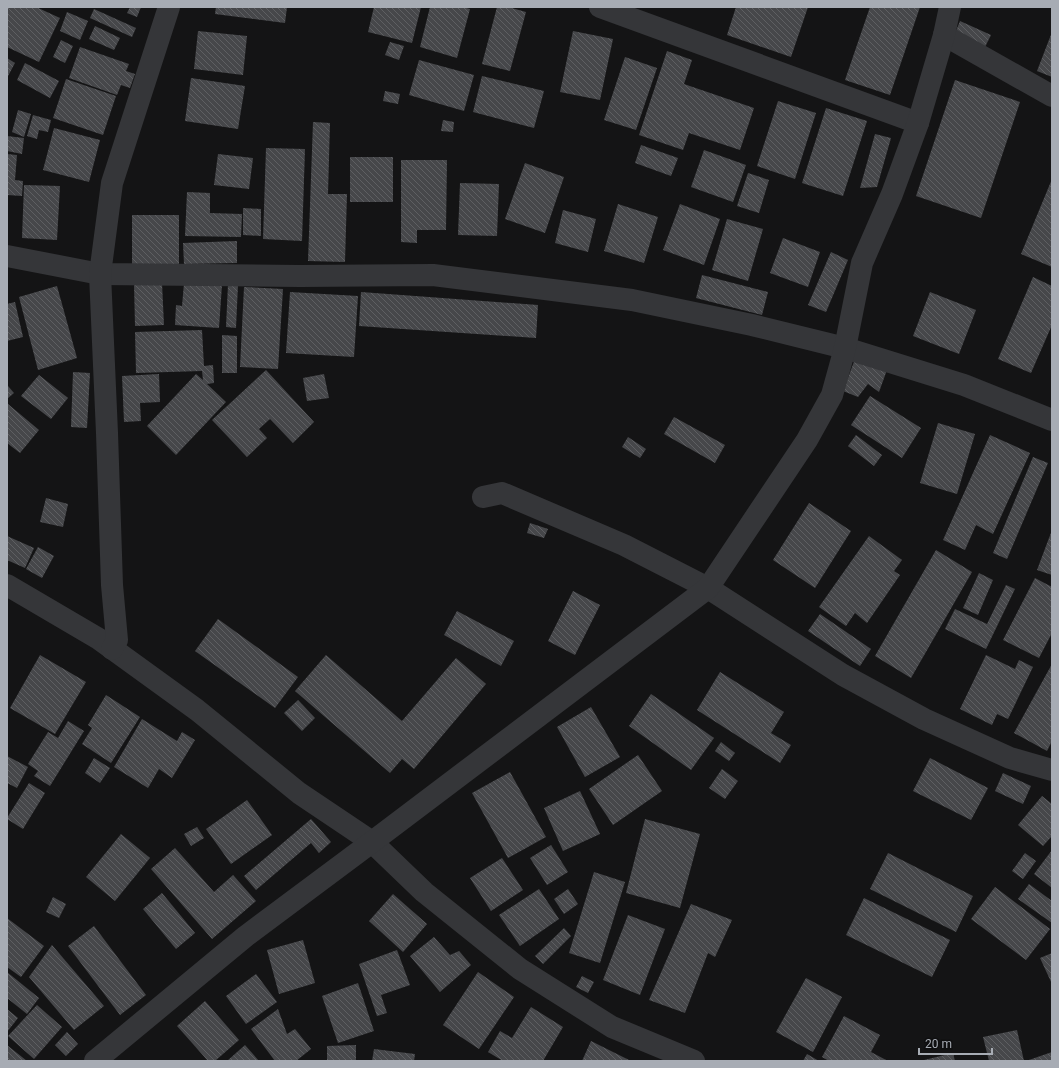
<svg xmlns="http://www.w3.org/2000/svg" width="1059" height="1068" font-family="Roboto,sans-serif">
<style>
.building{fill:url(#building-back-hatch)}
.lines{fill:none;stroke-linecap:round;stroke-linejoin:round}
.minor{stroke:#353639;stroke-width:22}
</style>
<defs>
<pattern id="building-back-hatch" width="6" height="6" patternUnits="userSpaceOnUse"><rect width="6" height="6" fill="#46474a"/><path d="M-1 5l2 2M0 0l6 6M5-1l2 2" fill="none" stroke="#5e5f62"/></pattern>
</defs>
<rect width="100%" height="100%" fill="#141415"/>
<!-- building -->
<g class="building">
<path d="M7 7H36L60 18 39 62 7 47Z"/>
<path d="M130 7H141L137 17 127 13Z"/>
<path d="M216 7H287L285 23 215 14Z"/>
<path d="M374 7H421L412 43 368 32Z"/>
<path d="M430 7H463L470 9 457 58 420 47Z"/>
<path d="M497 7H508L526 12 510 71 482 64Z"/>
<path d="M736 7H808L791 57 727 35Z"/>
<path d="M870 7H920L890 95 845 80Z"/>
<path d="M94 9 136 28 132 37 90 18Z"/>
<path d="M67 12 88 21 80 40 60 31Z"/>
<path d="M960 21 991 35 984 49 954 36Z"/>
<path d="M95 26 120 38 114 50 89 39Z"/>
<path d="M198 31 247 36 243 75 194 69Z"/>
<path d="M573 31 613 39 600 100 560 92Z"/>
<path d="M1052 32V77L1037 71Z"/>
<path d="M61 40 73 46 65 63 53 57Z"/>
<path d="M390 42 404 46 399 60 385 55Z"/>
<path d="M80 47 129 64 126 71 135 74 130 88 121 85 117 95 69 78Z"/>
<path d="M667 51 692 60 684 84 754 108 740 150 689 133 683 150 639 135Z"/>
<path d="M625 57 657 68 636 130 604 120Z"/>
<path d="M7 58 15 63 7 78Z"/>
<path d="M419 60 474 75 464 111 409 95Z"/>
<path d="M25 63 59 81 50 98 17 80Z"/>
<path d="M482 76 544 91 534 128 473 112Z"/>
<path d="M191 78 245 86 238 129 185 121Z"/>
<path d="M66 79 116 96 103 135 53 118Z"/>
<path d="M955 80 1020 102 981 218 916 196Z"/>
<path d="M385 91 400 94 398 104 383 101Z"/>
<path d="M778 101 816 113 795 179 757 166Z"/>
<path d="M826 108 867 121 843 196 802 183Z"/>
<path d="M18 110 31 114 24 137 12 132Z"/>
<path d="M33 115 51 120 48 132 39 130 37 139 27 136Z"/>
<path d="M443 120 454 122 453 132 441 131Z"/>
<path d="M313 122 330 123 328 194H347L345 262 308 261Z"/>
<path d="M54 128 100 140 89 182 43 170Z"/>
<path d="M875 134 891 138 877 187 860 188Z"/>
<path d="M7 136 24 138 22 154 7 151Z"/>
<path d="M641 145 678 158 671 176 635 163Z"/>
<path d="M266 148 305 149 302 241 263 239Z"/>
<path d="M704 150 746 165 733 202 691 187Z"/>
<path d="M7 154 17 155 15 180 23 181 22 196 7 195Z"/>
<path d="M218 154 253 158 249 189 214 185Z"/>
<rect x="350" y="157" width="43" height="45"/>
<path d="M401 160H447L446 230H417V243L401 242Z"/>
<path d="M525 163 564 177 545 233 505 219Z"/>
<path d="M748 173 769 180 759 213 737 206Z"/>
<path d="M1052 179V267L1021 254Z"/>
<path d="M460 183 499 184 497 236 458 235Z"/>
<path d="M24 185 60 186 57 240 22 238Z"/>
<path d="M187 192 210 193V213L242 214 241 237 185 236Z"/>
<path d="M618 204 658 217 644 263 604 251Z"/>
<path d="M680 204 720 219 704 265 663 250Z"/>
<path d="M243 208 261 209V236L243 235Z"/>
<path d="M563 210 596 219 588 252 555 243Z"/>
<rect x="132" y="215" width="47" height="49"/>
<path d="M727 219 763 229 748 281 712 270Z"/>
<path d="M783 238 820 252 808 287 770 273Z"/>
<path d="M237 241V263L184 264 183 243Z"/>
<path d="M831 252 848 260 826 312 808 305Z"/>
<path d="M702 275 768 292 762 315 696 298Z"/>
<path d="M1033 277 1052 286V325L1031 373 998 359Z"/>
<path d="M162 283 164 325 135 326 134 284Z"/>
<path d="M184 283 222 285 219 328 175 325 176 305 182 306Z"/>
<path d="M228 284 238 285 236 328 226 327Z"/>
<path d="M57 286 77 358 38 370 19 297Z"/>
<path d="M244 287 283 289 278 369 240 367Z"/>
<path d="M290 292 358 296 354 357 286 353Z"/>
<path d="M361 292 538 305 536 338 359 326Z"/>
<path d="M930 292 976 310 959 354 913 336Z"/>
<path d="M15 302 23 337 7 341V304Z"/>
<path d="M202 330 204 366 213 365 214 383 207 384 226 402 176 455 147 426 196 374 203 380 202 371 136 373 135 332Z"/>
<path d="M222 335 237 336V373H222Z"/>
<path d="M855 359 887 370 879 392 868 384 858 397 843 391Z"/>
<path d="M266 370 314 422 293 443 270 419 259 429 267 438 247 457 212 420Z"/>
<path d="M73 372 90 373 87 428 71 427Z"/>
<path d="M159 374 160 402 140 403 141 421 124 422 122 376Z"/>
<path d="M324 374 329 398 307 401 303 378Z"/>
<path d="M39 375 68 398 51 419 21 396Z"/>
<path d="M7 385 14 393 7 399Z"/>
<path d="M870 396 921 428 902 458 851 425Z"/>
<path d="M8 404 39 430 20 453 7 443Z"/>
<path d="M674 417 725 445 715 463 664 434Z"/>
<path d="M938 423 975 434 957 494 920 483Z"/>
<path d="M856 435 882 455 874 466 848 446Z"/>
<path d="M990 435 1030 453 993 534 976 525 965 550 943 540Z"/>
<path d="M628 437 646 449 640 458 622 447Z"/>
<path d="M1033 457 1048 463 1007 559 993 553Z"/>
<path d="M46 498 68 504 63 527 40 522Z"/>
<path d="M809 503 851 531 815 588 773 560Z"/>
<path d="M530 523 548 529 544 538 527 533Z"/>
<path d="M1052 530V575L1037 570Z"/>
<path d="M7 536 34 548 25 568 7 560Z"/>
<path d="M869 536 902 560 894 571 900 575 867 623 855 613 846 626 819 607Z"/>
<path d="M38 547 54 556 42 578 26 569Z"/>
<path d="M936 550 972 572 911 678 875 656Z"/>
<path d="M979 573 993 580 978 615 963 608Z"/>
<path d="M1035 578 1052 587V633L1039 658 1003 640Z"/>
<path d="M1006 585 1015 589 986 649 945 629 955 609 987 624Z"/>
<path d="M573 591 600 605 575 655 548 641Z"/>
<path d="M457 611 514 641 501 666 444 635Z"/>
<path d="M820 614 871 649 860 666 808 631Z"/>
<path d="M218 619 298 677 275 708 195 651Z"/>
<path d="M40 655 86 682 55 734 10 708Z"/>
<path d="M326 655 402 721 456 658 486 684 414 769 402 759 390 773 295 691Z"/>
<path d="M986 655 1015 669 1019 660 1033 667 1008 719 997 714 992 725 960 709Z"/>
<path d="M1052 664V741L1047 751 1014 733Z"/>
<path d="M720 672 784 712 771 733 791 745 780 763 697 710Z"/>
<path d="M651 694 714 738 691 770 629 726Z"/>
<path d="M106 695 140 717 111 763 82 744 92 728 88 725Z"/>
<path d="M298 700 315 718 302 731 284 713Z"/>
<path d="M591 707 620 757 585 777 557 727Z"/>
<path d="M142 719 177 741 182 732 195 740 172 778 159 769 148 788 114 767Z"/>
<path d="M68 721 84 731 50 786 34 776 38 771 28 764 48 732 58 738Z"/>
<path d="M721 742 735 753 729 761 715 751Z"/>
<path d="M638 755 662 791 613 825 589 789Z"/>
<path d="M7 756 28 767 17 788 7 783Z"/>
<path d="M94 758 110 768 100 783 85 773Z"/>
<path d="M930 758 988 788 971 820 913 791Z"/>
<path d="M722 769 738 781 725 799 709 788Z"/>
<path d="M510 772 546 837 508 858 472 793Z"/>
<path d="M1003 773 1031 786 1023 804 995 791Z"/>
<path d="M29 783 45 793 23 829 7 819V818Z"/>
<path d="M580 791 600 834 563 851 544 808Z"/>
<path d="M1042 796 1052 804V836L1043 846 1018 825Z"/>
<path d="M247 800 272 835 231 864 206 829Z"/>
<path d="M311 819 331 842 319 853 311 843 256 890 244 876Z"/>
<path d="M645 819 700 834 680 908 626 893Z"/>
<path d="M197 827 204 838 191 846 184 834Z"/>
<path d="M121 834 150 858 115 901 86 877Z"/>
<path d="M551 845 568 872 547 885 530 858Z"/>
<path d="M175 848 214 892 233 875 256 901 212 939 151 869Z"/>
<path d="M1052 850V888L1034 874Z"/>
<path d="M888 853 973 896 956 932 870 889Z"/>
<path d="M1025 853 1036 861 1023 879 1012 871Z"/>
<path d="M502 858 523 890 491 911 470 878Z"/>
<path d="M594 872 625 882 600 963 569 953Z"/>
<path d="M1029 884 1052 901V923L1018 899Z"/>
<path d="M995 887 1050 929 1026 960 971 919Z"/>
<path d="M539 889 559 919 520 946 499 915Z"/>
<path d="M568 889 578 904 564 914 554 899Z"/>
<path d="M162 893 195 933 176 949 143 909Z"/>
<path d="M393 894 427 924 403 952 369 921Z"/>
<path d="M53 897 66 904 59 918 46 912Z"/>
<path d="M864 898 950 940 932 977 846 935Z"/>
<path d="M691 904 732 920 715 957 708 953 685 1013 649 1000Z"/>
<path d="M628 915 665 929 640 995 603 980Z"/>
<path d="M7 918 44 946 21 977 7 967Z"/>
<path d="M94 926 146 995 120 1015 68 946Z"/>
<path d="M564 928 571 936 543 964 535 956Z"/>
<path d="M434 937 450 955 459 951 471 965 440 992 410 956Z"/>
<path d="M303 940 315 983 279 994 267 950Z"/>
<path d="M52 945 104 1006 74 1030 29 977Z"/>
<path d="M397 950 410 985 381 995 387 1013 377 1016 359 964Z"/>
<path d="M1052 953V984L1040 958Z"/>
<path d="M7 972 39 998 27 1014 7 998Z"/>
<path d="M478 972 514 997 479 1049 443 1025Z"/>
<path d="M256 974 277 1002 246 1024 226 996Z"/>
<path d="M582 976 594 982 588 993 576 987Z"/>
<path d="M806 978 842 997 813 1052 776 1032Z"/>
<path d="M358 983 374 1031 338 1043 322 996Z"/>
<path d="M205 1001 239 1040 215 1061H208L177 1026Z"/>
<path d="M37 1005 62 1027 34 1059 8 1036Z"/>
<path d="M531 1007 563 1027 543 1061H503L488 1052 500 1031 512 1038Z"/>
<path d="M7 1009 18 1018 7 1032Z"/>
<path d="M278 1009 287 1034 295 1029 311 1049 296 1061H275L251 1029Z"/>
<path d="M844 1016 880 1035 871 1052 888 1061H829L822 1057Z"/>
<path d="M1017 1030 1024 1061H989L983 1037Z"/>
<path d="M67 1032 78 1044 66 1056 55 1045Z"/>
<path d="M591 1041 631 1061H582Z"/>
<path d="M7 1045 27 1061H7Z"/>
<path d="M245 1045 259 1061H227Z"/>
<path d="M356 1045V1061H327V1046Z"/>
<path d="M374 1049 415 1054 414 1061H372Z"/>
<path d="M1052 1052V1061H1026Z"/>
<path d="M953 1053 955 1061H924V1060Z"/>
<path d="M807 1054 819 1061H803Z"/>
</g>
<g class="lines">
<!-- minor -->
<g class="minor">
<path d="M600 7 918 123"/>
<path d="M944 35 1052 96"/>
<path d="M7 256 100 274 300 276 433 275 632 300 752 325 845 348 964 385 1052 420"/>
<path d="M483 497 502 493 624 545 708 588 843 675 924 719 1010 758 1052 770"/>
<path d="M7 585 99 639 197 710 299 793 372 842 424 892 520 969 612 1027 694 1061"/>
<path d="M112 649 117 640 112 585 107 433 100 274 112 183 169 7"/>
<path d="M95 1061 246 936 372 842 708 588 807 440 832 395 845 348 862 263 892 194 918 123 944 35 950 7"/>
</g>
</g>
<!-- border -->
<rect width="1059" height="1068" fill="none" stroke="#a7acb4" stroke-width="16"/>
<!-- scale -->
<path d="M919 1048v6h73v-6" fill="none" stroke="#a7acb4" stroke-width="2"/>
<text x="925" y="1048" font-size="12" fill="#a7acb4" stroke="#0f0f10" stroke-width="3" paint-order="stroke">20 m</text>
</svg>
